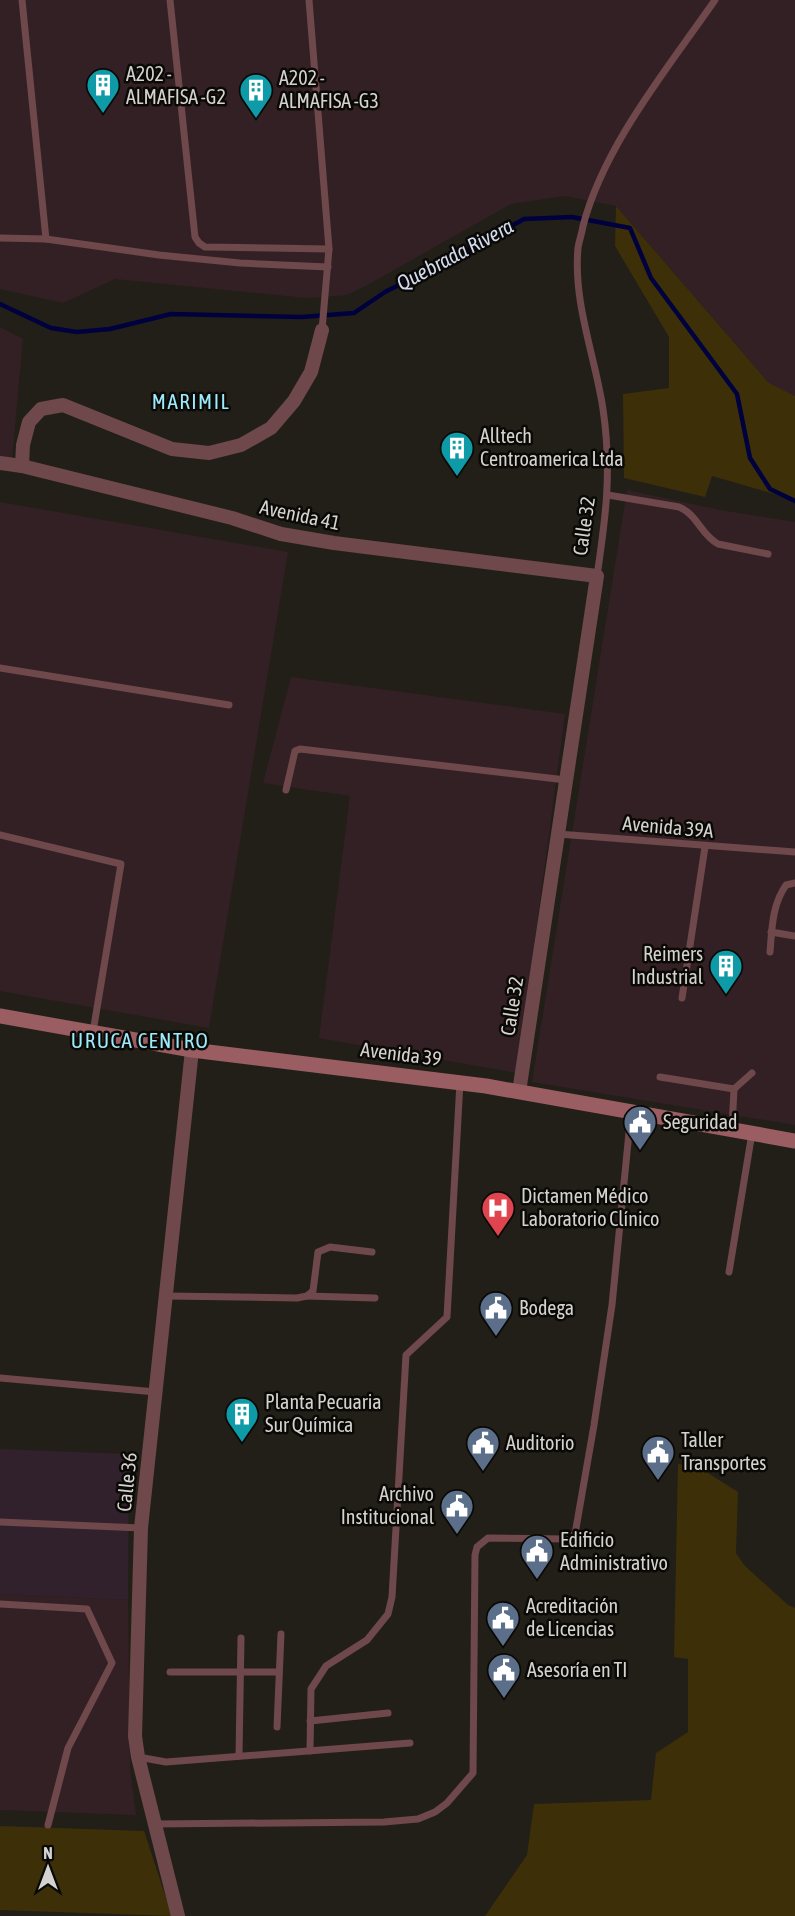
<svg xmlns="http://www.w3.org/2000/svg" width="795" height="1916" font-family="'Asap Condensed',sans-serif">
<style>
.commercial{fill:#30212c}
.industrial{fill:#332024}
.green{fill:#3d2f07}
.lines{fill:none;stroke-linecap:round;stroke-linejoin:round}
.stream{stroke:#00003f;stroke-width:4.5}
.service{stroke:#6e484a;stroke-width:7}
.minor{stroke:#6e484a;stroke-width:14}
.secondary{stroke:#9a5e62;stroke-width:15}
.labels{text-anchor:middle;stroke-width:5;stroke-linejoin:round;paint-order:stroke}
.poi-label{font-size:20px;fill:#d5d3cf;stroke:#0a0906;text-anchor:start}
.street-label{font-size:20px;fill:#d5d3cf;stroke:#0a0906}
.water-label{font-size:21px;font-style:italic;fill:#d2dcf0;stroke:#0a0906}
.neighbourhood-label{font-size:21px;letter-spacing:1.5px;fill:#9cebfc;stroke:#0a0906}
</style>
<rect width="100%" height="100%" fill="#221f18"/>
<!-- commercial -->
<path class="commercial" d="M0 1449 129 1454 128 1600 0 1594Z"/>
<!-- industrial -->
<g class="industrial">
<path d="M0 0H795V396L769 383 616 206 565 196 511 204 371 283 347 295 307 298 115 279 63 303 0 289Z"/>
<path d="M0 327 23 339 12 458 0 456Z"/>
<path d="M627 490 720 510 795 522V1125L532 1082Z"/>
<path d="M0 502 288 552 209 1028 0 991Z"/>
<path d="M291 677 565 714 517 1073 319 1038 350 796 263 783Z"/>
<path d="M0 1594 128 1600 130 1768 136 1815 0 1810Z"/>
</g>
<!-- green -->
<g class="green">
<path d="M616 206 769 383 795 396V500L712 476 705 497 624 478 623 394 669 388V337L615 246Z"/>
<path d="M678 1464 697 1466 738 1492 736 1553 744 1565 788 1605 795 1608V1916H485L527 1855 534 1804 651 1800 656 1753 688 1732V1659L674 1657Z"/>
<path d="M0 1826 144 1831 172 1916 0 1910Z"/>
</g>
<g class="lines">
<!-- stream -->
<path class="stream" d="M0 304 51 328 77 332 110 329 171 314 302 317 354 313 385 292 457 256 524 219 572 217 630 228 651 278 737 394 750 458 770 489 795 501"/>
<!-- service -->
<g class="service">
<path d="M22 0 46 239"/>
<path d="M170 0 195 237 199 243 205 247 329 249"/>
<path d="M309 0 329 249 322 330"/>
<path d="M0 238 46 239 159 255 240 263 328 267"/>
<path d="M608 495 679 507C697 514 701 535 718 544L768 554"/>
<path d="M597 576C606 515 612 471 603 409 595 356 573 303 578 248 579 241 582 233 583 226 604 145 668 68 715 0"/>
<path d="M0 668 229 705"/>
<path d="M286 790 295 751 300 749 566 780"/>
<path d="M558 834 795 852"/>
<path d="M0 835 121 864 93 1032"/>
<path d="M771 932 795 936"/>
<path d="M770 952C772 928 772 905 786 885L795 883"/>
<path d="M682 998 705 847"/>
<path d="M660 1077 734 1089 732 1128"/>
<path d="M734 1089 752 1073"/>
<path d="M729 1272 752 1133"/>
<path d="M167 1296 297 1298 307 1296 313 1291 318 1252 330 1247 372 1252"/>
<path d="M307 1296 375 1298"/>
<path d="M0 1378 156 1392"/>
<path d="M0 1522 141 1528"/>
<path d="M0 1604 87 1609 112 1663 68 1748 48 1825"/>
<path d="M170 1672H279"/>
<path d="M310 1721 388 1713"/>
<path d="M277 1727 281 1634"/>
<path d="M310 1751 311 1689 326 1666 367 1640 388 1614 392 1597 406 1355 447 1317 460 1082"/>
<path d="M239 1756 241 1638"/>
<path d="M138 1757 166 1762 410 1743"/>
<path d="M154 1824 384 1822 418 1819 435 1812 447 1803 473 1773 475 1555 477 1547 488 1538 567 1539 575 1534 594 1425 612 1305 631 1112"/>
</g>
<!-- minor -->
<g class="minor">
<path d="M0 463 22 466 232 518 281 534 334 543 597 576 519 1092"/>
<path d="M22 466 23 445 29 422 41 409 63 405 172 449 209 453 241 445 271 428 294 401 311 372 322 330"/>
<path d="M178 1916 138 1757 135 1736 141 1528 192 1050"/>
</g>
<!-- secondary -->
<path class="secondary" d="M0 1016 192 1050 486 1086 795 1141"/>
</g>
<!-- icons -->
<defs>
<symbol id="building-pin" viewBox="-11 -11 22 30"><path d="M0 17L-7.5 6A9.5 9.5 0 1 1 7.5 6Z" fill="#0f9aa8" stroke="#0a0906"/><path d="M-4-6H4V6H1V3H-1V6H-4ZM-2.5-4.3h1.7v1.8h-1.7ZM.8-4.3h1.7v1.8H.8ZM-2.5-1h1.7V.8h-1.7ZM.8-1h1.7V.8H.8Z" fill="#fff"/></symbol>
<symbol id="civic-pin" viewBox="-11 -11 22 30"><path d="M0 17L-7.5 6A9.5 9.5 0 1 1 7.5 6Z" fill="#5c6f8a" stroke="#0a0906"/><path d="M-.6-6.5H3V-4.5H.6V-3L4-1V1h2V6H-6V1h2V-1L-.6-3ZM-1.2 2.5V6h2.4V2.5Z" fill="#fff"/></symbol>
<symbol id="hospital-pin" viewBox="-11 -11 22 30"><path d="M0 17L-7.5 6A9.5 9.5 0 1 1 7.5 6Z" fill="#e0444e" stroke="#0a0906"/><path d="M-5-5h3v3.5h4V-5h3V5h-3V1.5h-4V5h-3Z" fill="#fff"/></symbol>
</defs>
<g fill-rule="evenodd">
<use href="#building-pin" x="84" y="66" width="38" height="52"/>
<use href="#building-pin" x="237" y="71" width="38" height="52"/>
<use href="#building-pin" x="438" y="429" width="38" height="52"/>
<use href="#building-pin" x="707" y="947" width="38" height="52"/>
<use href="#civic-pin" x="621" y="1103" width="38" height="52"/>
<use href="#hospital-pin" x="479" y="1189" width="38" height="52"/>
<use href="#civic-pin" x="477" y="1289" width="38" height="52"/>
<use href="#building-pin" x="223" y="1395" width="38" height="52"/>
<use href="#civic-pin" x="464" y="1424" width="38" height="52"/>
<use href="#civic-pin" x="639" y="1433" width="38" height="52"/>
<use href="#civic-pin" x="438" y="1487" width="38" height="52"/>
<use href="#civic-pin" x="518" y="1532" width="38" height="52"/>
<use href="#civic-pin" x="484" y="1599" width="38" height="52"/>
<use href="#civic-pin" x="485" y="1651" width="38" height="52"/>
</g>
<g class="labels">
<!-- poi labels -->
<g class="poi-label">
<text x="126" y="81">A202 -<tspan x="126" dy="23">ALMAFISA -G2</tspan></text>
<text x="279" y="85">A202 -<tspan x="279" dy="23">ALMAFISA -G3</tspan></text>
<text x="480" y="443">Alltech<tspan x="480" dy="23">Centroamerica Ltda</tspan></text>
<text x="703" y="961" text-anchor="end">Reimers<tspan x="703" dy="23">Industrial</tspan></text>
<text x="663" y="1129">Seguridad</text>
<text x="521" y="1203">Dictamen Médico<tspan x="521" dy="23">Laboratorio Clínico</tspan></text>
<text x="519" y="1315">Bodega</text>
<text x="265" y="1409">Planta Pecuaria<tspan x="265" dy="23">Sur Química</tspan></text>
<text x="681" y="1447">Taller<tspan x="681" dy="23">Transportes</tspan></text>
<text x="506" y="1450">Auditorio</text>
<text x="434" y="1501" text-anchor="end">Archivo<tspan x="434" dy="23">Institucional</tspan></text>
<text x="560" y="1547">Edificio<tspan x="560" dy="23">Administrativo</tspan></text>
<text x="526" y="1613">Acreditación<tspan x="526" dy="23">de Licencias</tspan></text>
<text x="527" y="1677">Asesoría en TI</text>
</g>
<!-- street labels -->
<g class="street-label">
<text transform="translate(300 515) rotate(12)" y="7">Avenida 41</text>
<text transform="translate(584 526) rotate(-82)" y="7">Calle 32</text>
<text transform="translate(668 827) rotate(5)" y="7">Avenida 39A</text>
<text transform="translate(512 1006) rotate(-81)" y="7">Calle 32</text>
<text transform="translate(401 1054) rotate(7)" y="7">Avenida 39</text>
<text transform="translate(127 1482) rotate(-84)" y="7">Calle 36</text>
</g>
<!-- water labels -->
<g class="water-label">
<text transform="translate(455 255) rotate(-28)" y="7">Quebrada Rivera</text>
</g>
<!-- neighbourhood labels -->
<g class="neighbourhood-label">
<text x="191" y="409">MARIMIL</text>
<text x="140" y="1048">URUCA CENTRO</text>
</g>
</g>
<!-- north arrow -->
<g transform="translate(48 1868)" stroke="#0a0906" stroke-width="4.5" paint-order="stroke">
<path d="M0-4.5L10 22L0 15L-10 22Z" fill="#d5d3cf"/>
<text y="-9" font-size="16" font-weight="bold" text-anchor="middle" fill="#d5d3cf">N</text>
</g>
</svg>
